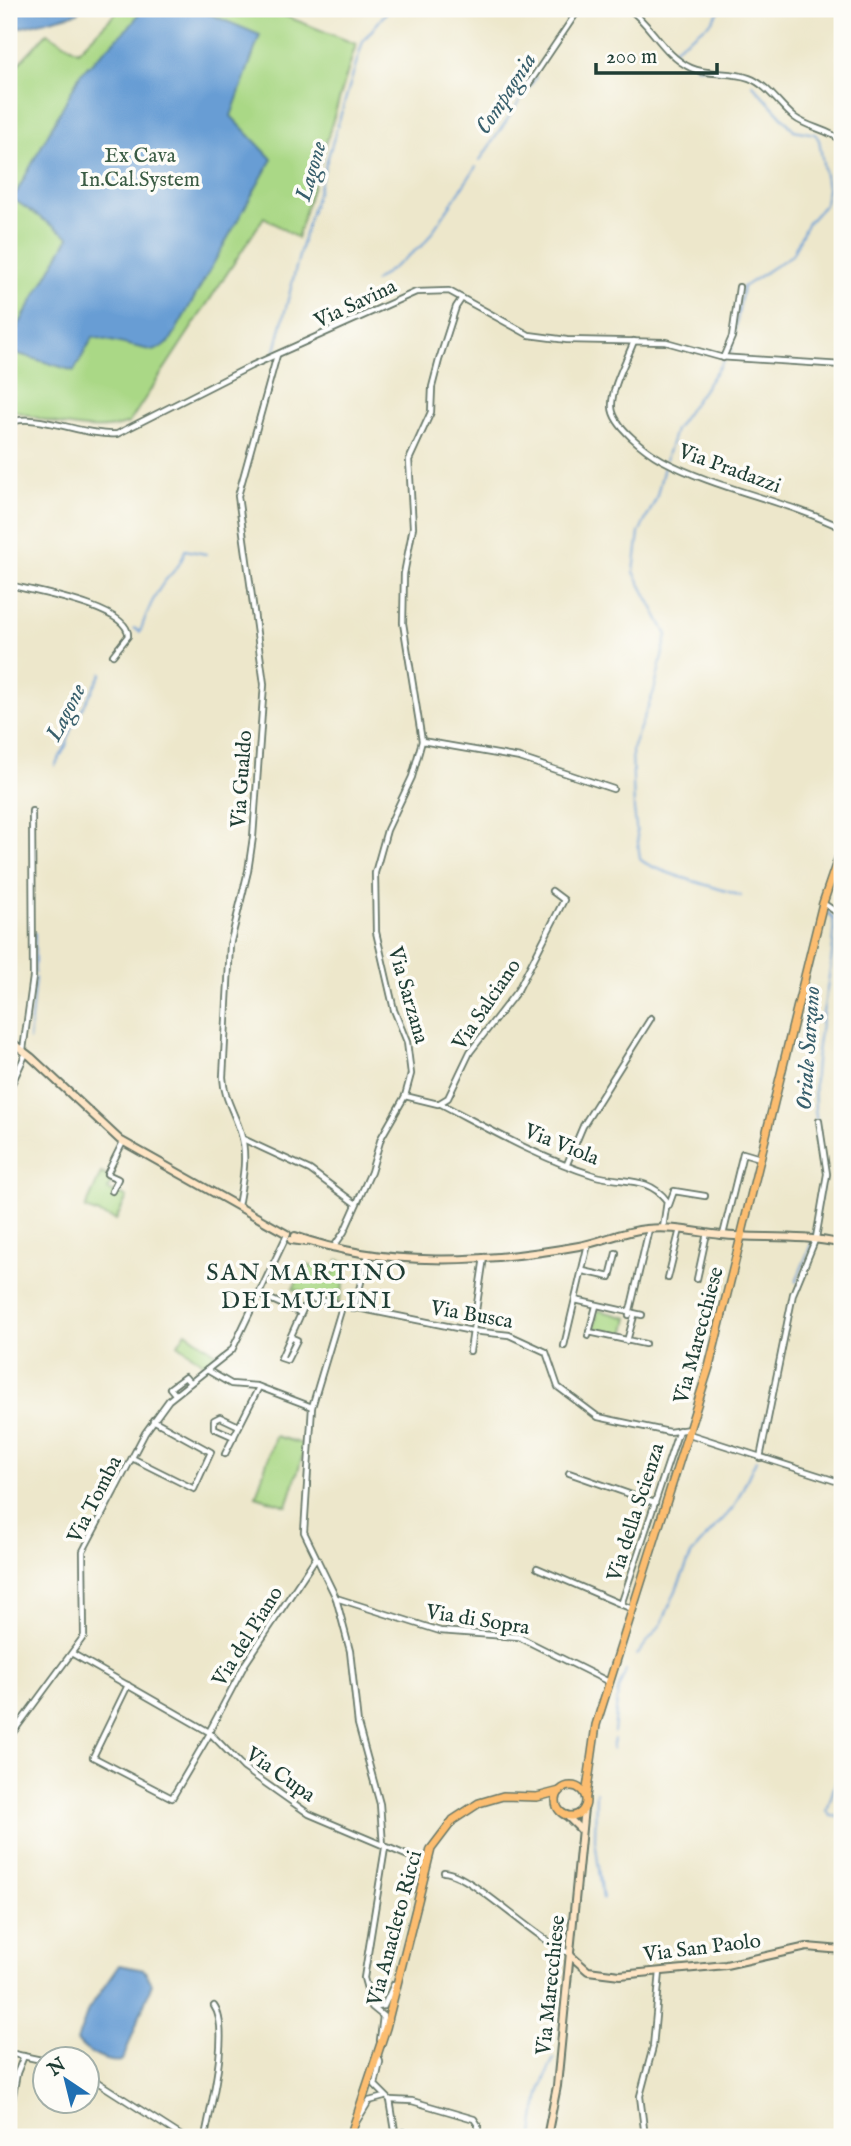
<svg xmlns="http://www.w3.org/2000/svg" width="851" height="2146" font-family="'IM FELL English',serif">
<style>
.green{fill:#aad886;stroke:#648a5d;stroke-width:2}
.water{fill:#679dd4;stroke:#436d84;stroke-width:2}
.lines{fill:none;stroke-linecap:round;stroke-linejoin:round}
.stream{stroke:#679dd4;stroke-width:2}
.street-casing{stroke:#677869;stroke-width:8}
.secondary-casing{stroke:#677869;stroke-width:10}
.primary-casing{stroke:#677869;stroke-width:10}
.street{stroke:#fff;stroke-width:4.5}
.secondary{stroke:#fee5c5;stroke-width:6}
.primary{stroke:#fcbd6f;stroke-width:7}
.labels{text-anchor:middle;stroke-width:7;stroke-linejoin:round;paint-order:stroke}
.park-label{font-size:21px;fill:#3b5c44;stroke:#fdfcf7}
.street-label{font-size:21px;fill:#1f3d34;stroke:#fdfcf7}
.water-label{font-size:23px;font-style:italic;fill:#385f6c;stroke:#fdfcf7}
.quarter-label{font-size:24px;letter-spacing:2px;fill:#1f3d34;stroke:#fdfcf7}
</style>
<rect width="100%" height="100%" fill="#fdfcf7"/>
<filter id="ink" filterUnits="userSpaceOnUse"><feTurbulence type="fractalNoise" baseFrequency=".0143" numOctaves="2"/><feDisplacementMap in="SourceGraphic" scale="14" xChannelSelector="R" yChannelSelector="G"/><feConvolveMatrix kernelMatrix="1 2 1 2 8 2 1 2 1" color-interpolation-filters="sRGB"/></filter>
<filter id="wash" filterUnits="userSpaceOnUse"><feTurbulence type="fractalNoise" baseFrequency=".00686" numOctaves="4" result="noise"/><feDisplacementMap in="SourceGraphic" scale="28" xChannelSelector="R" yChannelSelector="G"/><feGaussianBlur stdDeviation="1.57" result="paint"/><feColorMatrix in="noise" values="0 0 0 0 0 0 0 0 0 0 0 0 0 0 0 0 0 1.4 0 .05"/><feComposite in="paint" operator="in"/></filter>
<g filter="url(#wash)">
<rect width="100%" height="100%" fill="#ede7cb"/>
<!-- green -->
<g class="green">
<path d="M120 9H268L356 44 297 238 264 217 129 423C93 437 45 421 9 409V74L47 33 78 51Z"/>
<path d="M101 1173 113 1179 108 1190 127 1197 116 1220 85 1209Z"/>
<path d="M338 1260 349 1263 339 1302 293 1289 305 1264 333 1275Z"/>
<path d="M598 1310 628 1318 624 1335 594 1328Z"/>
<path d="M186 1332 216 1353 207 1366 178 1344Z"/>
<path d="M275 1436 306 1445 287 1506 256 1496Z"/>
</g>
<!-- water -->
<g class="water">
<path d="M9 9H80L78 13 15 29 9 35Z"/>
<path d="M141 9H207V13L260 35 231 116 272 159 169 343 154 351 93 337 74 371 9 351V342L69 237 13 199 81 73 133 23Z"/>
<path d="M119 1965 144 1970 152 1983 124 2057 121 2061C106 2064 86 2052 77 2041L88 2010Z"/>
</g>
<g class="lines">
<!-- stream -->
<g class="stream">
<path d="M688 64 673 49 710 23 721 9"/>
<path d="M696 67 730 70"/>
<path d="M480 160 536 77"/>
<path d="M374 282 424 244 476 167"/>
<path d="M275 351 303 240 363 41 389 9"/>
<path d="M731 353 743 287 792 255 807 224 825 204 827 188 819 140 815 134 794 130 752 84"/>
<path d="M666 459 675 430 724 360"/>
<path d="M664 467 656 499 639 533 634 572 667 635 654 691 632 749 634 810 640 859C651 871 720 888 741 896"/>
<path d="M134 628 140 632C146 614 153 597 164 582 174 570 181 566 185 550L206 554"/>
<path d="M55 766 67 744 71 729 102 673"/>
<path d="M35 933V973"/>
<path d="M29 1040 35 978"/>
<path d="M819 1134C804 1073 830 997 834 935L833 918 825 909"/>
<path d="M814 1235 824 1170"/>
<path d="M796 1282 812 1242"/>
<path d="M782 1336 787 1315"/>
<path d="M758 1453 766 1417"/>
<path d="M637 1655 662 1623 692 1553 734 1507 756 1460"/>
<path d="M614 1732 618 1690 626 1670"/>
<path d="M612 1749 614 1739"/>
<path d="M842 1761 827 1811 831 1816 842 1817"/>
<path d="M596 1792 595 1840 603 1899"/>
<path d="M533 2137C535 2109 541 2084 554 2058"/>
</g>
</g>
</g>
<g filter="url(#ink)">
<g class="lines">
<defs>
<g id="street">
<path d="M629 9C652 25 663 55 691 68 708 76 731 71 749 78 768 85 779 105 794 117 808 128 828 129 842 141"/>
<path d="M526 88 579 9"/>
<path d="M634 341C627 360 611 387 612 407 613 426 646 451 662 460 716 489 785 500 842 528"/>
<path d="M723 358 732 337 739 287"/>
<path d="M9 423C33 411 86 437 117 434L251 366 416 292 449 291 529 335 567 340 666 342 720 357 842 365"/>
<path d="M9 585C32 591 130 607 128 636L113 655"/>
<path d="M422 741 520 758 613 789"/>
<path d="M823 903 842 916"/>
<path d="M23 1050 33 977 32 811"/>
<path d="M9 1090 26 1053"/>
<path d="M405 1096 438 1104 448 1098 470 1052 518 990 564 900 552 891"/>
<path d="M441 1104C489 1129 541 1159 593 1175 621 1184 648 1175 667 1201L663 1228"/>
<path d="M243 1139 310 1170 356 1204"/>
<path d="M567 1164 583 1126 651 1018"/>
<path d="M112 1191 118 1179 107 1174 123 1142"/>
<path d="M669 1205 674 1191 705 1196"/>
<path d="M238 1206C242 1183 248 1157 241 1134 235 1113 224 1099 223 1077L230 945 248 871 253 837 264 684 238 496 277 355"/>
<path d="M723 1235 743 1153 760 1158"/>
<path d="M333 1248 344 1232 371 1172 381 1138 405 1096 411 1074 407 1042 394 1010 376 932 375 873 387 830 412 777 422 741 403 623 404 574 413 527 409 460 431 412 432 387 439 360 456 307 462 298"/>
<path d="M583 1271 610 1277 616 1253"/>
<path d="M668 1278 680 1229"/>
<path d="M697 1279 707 1233"/>
<path d="M259 1294 301 1313"/>
<path d="M575 1300 642 1315"/>
<path d="M342 1307 312 1407 304 1532 336 1598 350 1651 358 1724 380 1804 383 1845"/>
<path d="M354 1309 368 1255"/>
<path d="M629 1315 649 1229"/>
<path d="M589 1332 645 1344"/>
<path d="M588 1336 596 1306"/>
<path d="M290 1337 297 1340 287 1360 281 1358 308 1298 472 1331 509 1335 546 1352 558 1387 598 1417 669 1432 690 1429"/>
<path d="M627 1341 634 1316"/>
<path d="M564 1346 588 1244"/>
<path d="M470 1351 484 1257"/>
<path d="M207 1370 231 1384 257 1386 312 1407"/>
<path d="M175 1394 170 1388 185 1377 190 1383"/>
<path d="M689 1434 842 1483"/>
<path d="M234 1437 214 1428V1420L220 1417 239 1426"/>
<path d="M225 1454 259 1387"/>
<path d="M132 1458 194 1489 211 1452 153 1420"/>
<path d="M760 1458 793 1294 816 1238 827 1174 819 1121"/>
<path d="M569 1473 655 1503"/>
<path d="M537 1568 632 1609"/>
<path d="M336 1598 440 1631 519 1637 609 1682"/>
<path d="M621 1605 679 1430"/>
<path d="M73 1654 209 1732 244 1768 309 1814 420 1861"/>
<path d="M128 1685 93 1757 172 1798 209 1735"/>
<path d="M209 1732 245 1664 315 1559"/>
<path d="M9 1738 84 1636 83 1551 145 1433 169 1400 232 1350 287 1235"/>
<path d="M444 1872C472 1874 534 1939 571 1954"/>
<path d="M371 2001 377 2007 384 2006 394 1984"/>
<path d="M380 2040 383 2016 372 2007 364 1978 385 1848"/>
<path d="M9 2053 46 2061"/>
<path d="M378 2055 380 2062 375 2085 390 2100 396 2137"/>
<path d="M88 2076 183 2137"/>
<path d="M390 2100 412 2101 474 2119 478 2125V2137"/>
<path d="M9 2117 17 2073 24 2056"/>
<path d="M355 2124 369 2101 384 2097"/>
<path d="M403 2132 406 2137"/>
<path d="M205 2137C210 2109 231 2029 214 2006"/>
<path d="M645 2137 640 2096 653 2047 660 1972"/>
</g>
<g id="secondary">
<path d="M9 1040 31 1057 120 1140 287 1234"/>
<path d="M295 1236C385 1268 485 1263 579 1246 602 1242 623 1231 646 1229 672 1226 695 1232 721 1235 761 1239 803 1234 842 1244"/>
<path d="M291 1240 306 1242"/>
<path d="M566 1815 581 1830"/>
<path d="M571 1956 588 1971 620 1975 726 1965 807 1947 842 1950"/>
<path d="M547 2137 557 2086 584 1808"/>
</g>
<g id="primary">
<circle cx="571" cy="1801" r="15"/>
<path d="M586 1796 596 1725 709 1367 823 903 842 847"/>
<path d="M350 2137 386 2028 431 1849 453 1820 479 1803 503 1796 537 1797 560 1791"/>
</g>
</defs>
<!-- street casing -->
<use href="#street" class="street-casing"/>
<!-- secondary casing -->
<use href="#secondary" class="secondary-casing"/>
<!-- primary casing -->
<use href="#primary" class="primary-casing"/>
<!-- street -->
<use href="#street" class="street"/>
<!-- secondary -->
<use href="#secondary" class="secondary"/>
<!-- primary -->
<use href="#primary" class="primary"/>
</g>
</g>
<g class="labels">
<!-- park labels -->
<g class="park-label">
<text x="140" y="162">Ex Cava<tspan x="140" dy="24">In.Cal.System</tspan></text>
</g>
<!-- street labels -->
<g class="street-label">
<text transform="translate(355 303) rotate(-25)" y="7">Via Savina</text>
<text transform="translate(730 468) rotate(20)" y="7">Via Pradazzi</text>
<text transform="translate(241 779) rotate(-86)" y="7">Via Gualdo</text>
<text transform="translate(409 995) rotate(74)" y="7">Via Sarzana</text>
<text transform="translate(486 1004) rotate(-56)" y="7">Via Salciano</text>
<text transform="translate(562 1144) rotate(22)" y="7">Via Viola</text>
<text transform="translate(472 1314) rotate(10)" y="7">Via Busca</text>
<text transform="translate(698 1335) rotate(-75)" y="7">Via Marecchiese</text>
<text transform="translate(94 1499) rotate(-63)" y="7">Via Tomba</text>
<text transform="translate(635 1512) rotate(-72)" y="7">Via della Scienza</text>
<text transform="translate(478 1619) rotate(9)" y="7">Via di Sopra</text>
<text transform="translate(247 1636) rotate(-58)" y="7">Via del Piano</text>
<text transform="translate(281 1774) rotate(35)" y="7">Via Cupa</text>
<text transform="translate(394 1928) rotate(-75)" y="7">Via Anacleto Ricci</text>
<text transform="translate(702 1947) rotate(-7)" y="7">Via San Paolo</text>
<text transform="translate(550 1985) rotate(-84)" y="7">Via Marecchiese</text>
</g>
<!-- water labels -->
<g class="water-label">
<text transform="translate(505 93) rotate(-57)" y="8">Compagnia</text>
<text transform="translate(310 171) rotate(-74)" y="8">Lagone</text>
<text transform="translate(65 712) rotate(-63)" y="8">Lagone</text>
<text transform="translate(807 1048) rotate(-86)" y="8">Oriale Sarzano</text>
</g>
<!-- quarter labels -->
<g class="quarter-label">
<text x="307" y="1280">SAN MARTINO<tspan x="307" dy="28">DEI MULINI</tspan></text>
</g>
</g>
<!-- margin -->
<rect width="851" height="2146" fill="none" stroke="#fdfcf7" stroke-width="35"/>
<!-- north arrow -->
<g transform="translate(66 2080) rotate(325)"><circle r="33" fill="#fdfcf7" stroke="#a4b0a9" stroke-width="2"/>
<path d="M0-5L12 26L0 18L-12 26Z" fill="#1f6fb2"/>
<text y="-10" font-size="19" font-weight="bold" text-anchor="middle" fill="#1f3d34">N</text>
</g>
<!-- scale -->
<path d="M596 63v10h121v-10" fill="none" stroke="#1f3d34" stroke-width="3.5"/>
<text x="606" y="63" font-size="21" fill="#1f3d34" stroke="#fdfcf7" stroke-width="5" paint-order="stroke">200 m</text>
</svg>
